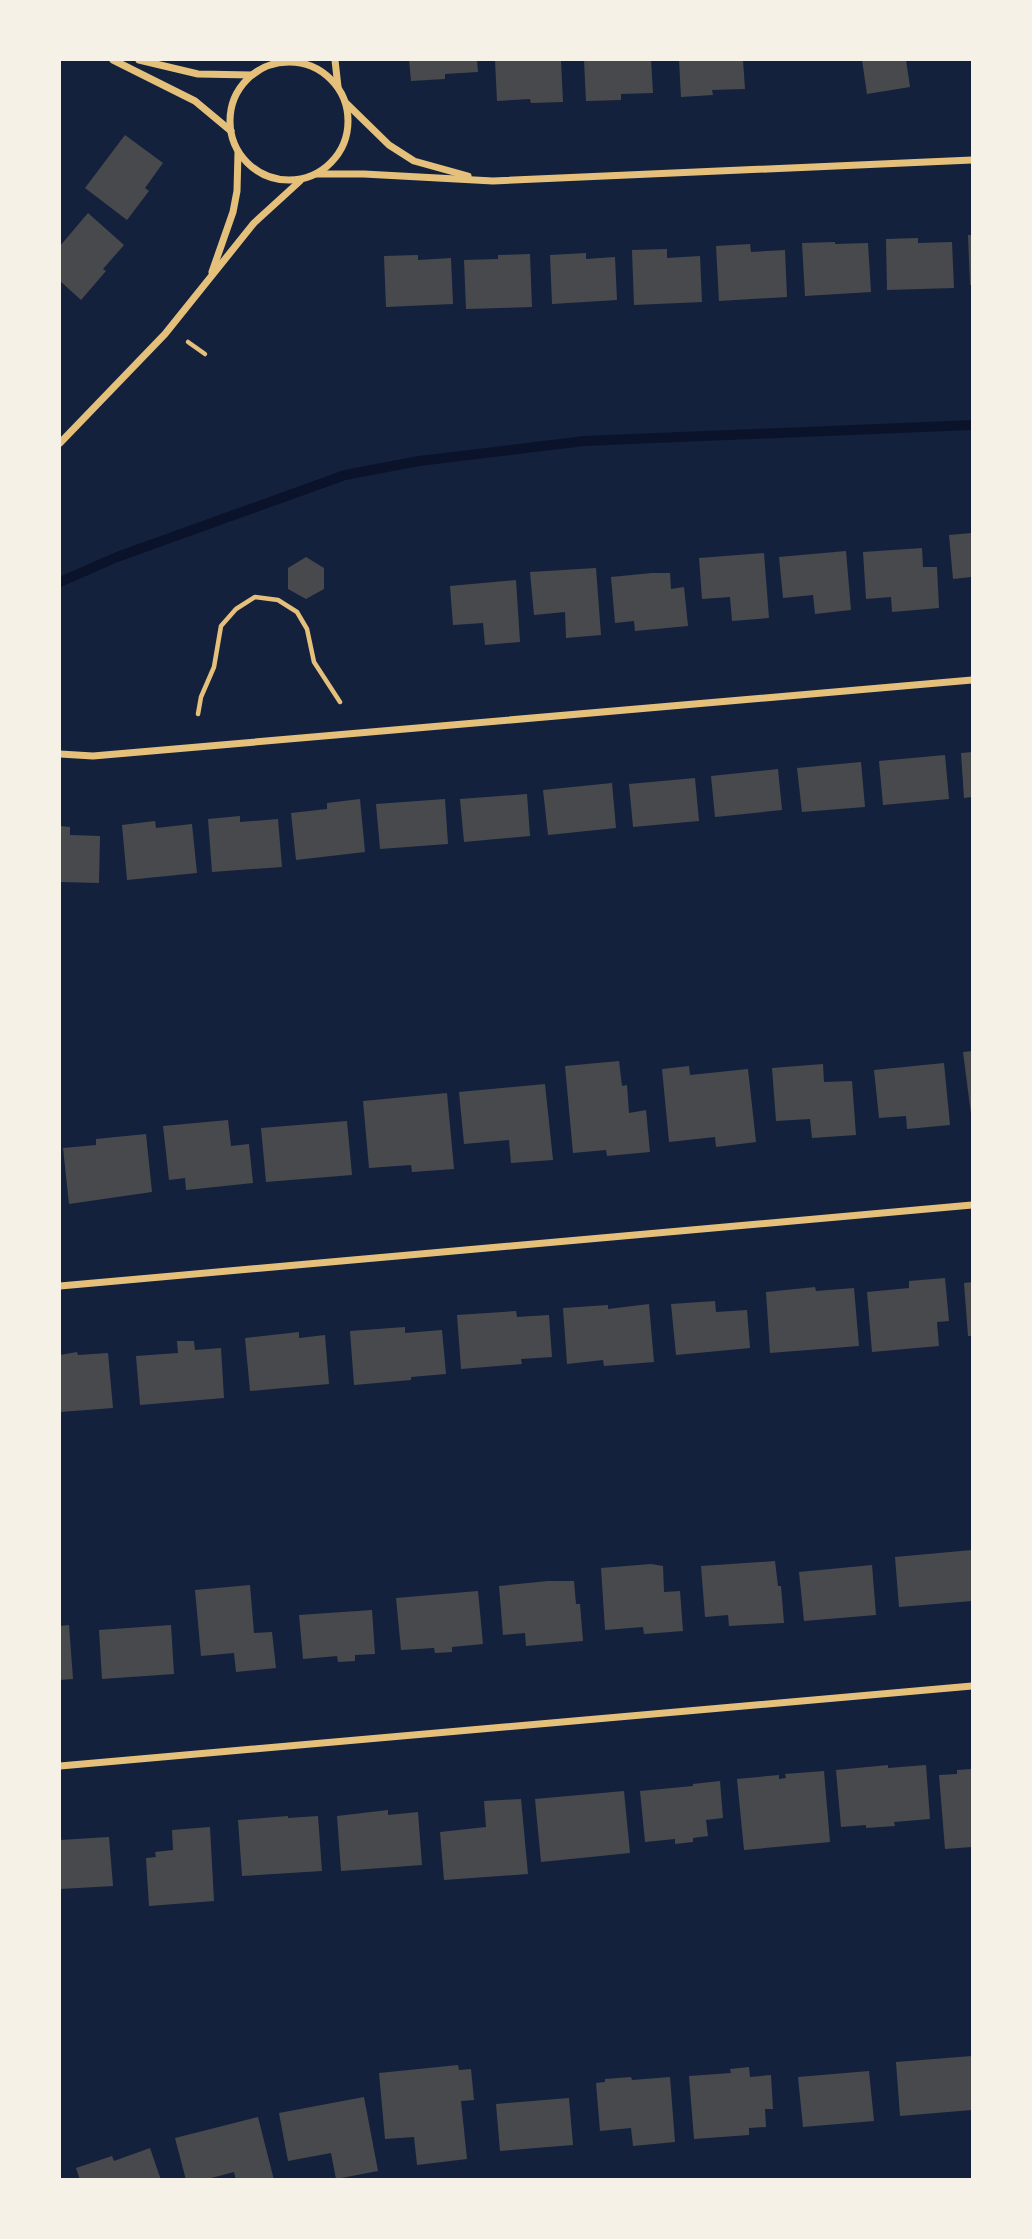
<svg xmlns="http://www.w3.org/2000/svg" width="1032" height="2239" font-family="'Open Sans',sans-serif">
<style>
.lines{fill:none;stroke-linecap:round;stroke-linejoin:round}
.stream{stroke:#0b132b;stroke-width:10}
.building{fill:#48494c}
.path{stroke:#e5c07b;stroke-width:4.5}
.minor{stroke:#e5c07b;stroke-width:7}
</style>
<rect width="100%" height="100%" fill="#14213d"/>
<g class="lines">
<!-- stream -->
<path class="stream" d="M60 582 117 557 345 475 419 461 584 441 972 425"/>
</g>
<!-- building -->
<g class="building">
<path d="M409 60H477L478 72 445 74V79L411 81Z"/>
<path d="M495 60H561L563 102 531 103 530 99 497 101Z"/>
<path d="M584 60H651L653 93 621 94V100L586 101Z"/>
<path d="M679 60H743L745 89 712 90 713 95 681 97Z"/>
<path d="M862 60H906L910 87 867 94Z"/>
<path d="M125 135 163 163 145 188 149 191 127 220 85 188Z"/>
<path d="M88 213 124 245 103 269 106 271 81 300 60 281V246Z"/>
<path d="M968 235H972V285H970Z"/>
<path d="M918 238V243L952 242 954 288 887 290 886 239Z"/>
<path d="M835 242V244L868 243 871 292 805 296 802 243Z"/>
<path d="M750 244 751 252 785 250 787 297 719 301 716 246Z"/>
<path d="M667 249V258L700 256 702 302 634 305 632 250Z"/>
<path d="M586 253V259L615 257 617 300 552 304 550 255Z"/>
<path d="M530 254 532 307 466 309 464 260 498 259V255Z"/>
<path d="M418 255V260L451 258 453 304 386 307 384 256Z"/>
<path d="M972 533V577L953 579 949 535Z"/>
<path d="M922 548 923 567H937L939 608 892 612 891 597 866 599 863 552Z"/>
<path d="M846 551 851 610 815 614 813 595 783 598 779 557Z"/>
<path d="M764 553 769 618 732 621 730 597 702 599 699 558Z"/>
<path d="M306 557 324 568V589L306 599 288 589V568Z"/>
<path d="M596 568 601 635 566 638 565 612 534 615 530 572Z"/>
<path d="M652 573H670L671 589 684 587 688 626 635 631 634 621 615 623 611 577Z"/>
<path d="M516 580 520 642 485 645 483 623 453 625 450 586Z"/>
<path d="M972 752V797L964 798 961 753Z"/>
<path d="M945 755 949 799 883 805 879 761Z"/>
<path d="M861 762 865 807 802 812 797 768Z"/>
<path d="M778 769 782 810 715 817 711 776Z"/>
<path d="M695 778 699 821 633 827 629 784Z"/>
<path d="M612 783 616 828 548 835 543 790Z"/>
<path d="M527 794 530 836 464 842 460 799Z"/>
<path d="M360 799 365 852 296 860 291 813 327 809V803Z"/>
<path d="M445 799 448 844 380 849 376 804Z"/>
<path d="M240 816V822L278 819 282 867 212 872 208 819Z"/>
<path d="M155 821 156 828 192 824 197 873 127 880 122 825Z"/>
<path d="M60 826 70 827V835L100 836 99 883 60 882Z"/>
<path d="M972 1051V1114H971L963 1052Z"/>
<path d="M619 1061 622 1086 627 1085 629 1113 646 1110 650 1152 607 1156 606 1150 573 1153 565 1066Z"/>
<path d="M944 1063 950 1125 907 1129 906 1116 879 1118 874 1070Z"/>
<path d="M823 1064 824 1082 852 1081 856 1135 812 1138 810 1119 776 1121 772 1068Z"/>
<path d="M689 1066 690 1075 748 1069 756 1142 716 1147 715 1137 669 1142 662 1069Z"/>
<path d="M545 1084 553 1160 511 1163 509 1140 464 1144 459 1092Z"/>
<path d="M447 1093 454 1169 412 1172 411 1165 369 1168 363 1101Z"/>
<path d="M228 1120 231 1146 249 1144 253 1183 186 1190 185 1178 169 1180 163 1126Z"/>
<path d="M347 1121 352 1175 266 1182 261 1128Z"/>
<path d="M146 1134 152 1192 69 1204 63 1148 96 1145V1139Z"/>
<path d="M945 1278 949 1321 937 1322 939 1346 872 1352 867 1292 909 1288V1281Z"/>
<path d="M972 1282V1336H968L964 1283Z"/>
<path d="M815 1287 816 1291 854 1288 859 1346 770 1353 766 1292Z"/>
<path d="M715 1301 716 1312 747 1310 750 1348 676 1355 671 1304Z"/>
<path d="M649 1304 654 1362 604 1366 603 1360 567 1364 563 1308 608 1305V1309Z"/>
<path d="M516 1311 517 1317 549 1315 552 1357 521 1359 522 1364 461 1369 457 1315Z"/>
<path d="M405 1327V1333L442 1330 446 1374 411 1377V1380L354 1385 350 1331Z"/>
<path d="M299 1332V1338L325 1335 329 1384 250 1391 245 1338Z"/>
<path d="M177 1341H194L195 1350 221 1348 224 1398 140 1405 136 1356 178 1353Z"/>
<path d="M77 1352 78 1355 108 1353 113 1408 60 1412V1355Z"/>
<path d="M972 1550V1601L899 1607 895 1557Z"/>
<path d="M775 1561 778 1586H781L784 1623 729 1626 728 1615 705 1617 701 1566Z"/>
<path d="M651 1564 663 1566 664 1592 680 1591 683 1631 644 1634 643 1627 605 1630 601 1568Z"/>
<path d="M872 1565 876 1615 804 1621 799 1572Z"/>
<path d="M548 1581H574L576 1604H580L583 1641 526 1646 525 1633 503 1635 499 1586Z"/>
<path d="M250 1585 254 1633 272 1632 276 1668 236 1672 234 1653 201 1656 195 1590Z"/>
<path d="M478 1591 483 1644 452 1647V1652L435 1653 434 1648 401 1650 396 1598Z"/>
<path d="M372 1610 375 1654 355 1655V1661L338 1662 337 1656 303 1659 299 1615Z"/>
<path d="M69 1625 73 1679 60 1680V1626Z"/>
<path d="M171 1625 174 1674 102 1679 99 1630Z"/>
<path d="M888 1765V1768L926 1765 930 1819 894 1822 895 1826 866 1828V1825L841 1827 836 1770Z"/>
<path d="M972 1769V1847L945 1849 939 1775 957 1774V1770Z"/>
<path d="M824 1771 830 1842 744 1850 737 1779 779 1775V1779L786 1778 785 1774Z"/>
<path d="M720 1781 723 1818 706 1820 708 1836 693 1838V1842L675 1844V1839L645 1842 640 1791 693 1786V1784Z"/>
<path d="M624 1791 630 1853 541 1862 535 1799Z"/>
<path d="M521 1799 528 1874 444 1880 440 1832 486 1827 484 1801Z"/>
<path d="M388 1810V1815L418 1812 422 1865 341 1871 337 1816Z"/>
<path d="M288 1816V1818L318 1816 322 1871 242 1876 238 1820Z"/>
<path d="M210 1827 214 1901 149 1906 146 1858 156 1857 155 1852 173 1850 172 1830Z"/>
<path d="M109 1837 113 1886 60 1889V1840Z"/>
<path d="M972 2056V2110L900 2116 896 2062Z"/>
<path d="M458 2065 459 2070 471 2069 474 2100 461 2101 467 2159 417 2165 414 2137 385 2139 379 2073Z"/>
<path d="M749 2067 750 2077 771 2075 773 2109H765L766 2127 749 2128V2135L694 2139 689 2076 731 2073 730 2069Z"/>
<path d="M869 2071 874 2121 803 2127 798 2077Z"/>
<path d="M631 2077 632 2080 670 2077 675 2142 633 2146 631 2128 600 2131 596 2083 605 2082V2079Z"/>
<path d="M364 2097 378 2171 336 2179 331 2153 288 2161 279 2113Z"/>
<path d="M569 2098 573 2145 500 2151 496 2104Z"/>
<path d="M258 2117 274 2180H236L234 2172 204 2180H186L175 2138Z"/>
<path d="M150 2148 161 2180H80L76 2168 112 2156 114 2161Z"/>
</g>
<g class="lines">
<!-- path -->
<g class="path">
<path d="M188 342 205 354"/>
<path d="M198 714 201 697 214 667 221 626 236 609 255 597 278 600 297 612 307 629 314 662 340 702"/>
</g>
<!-- minor -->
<g class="minor">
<path d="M113 60 195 101 231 131"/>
<path d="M139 60 198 74 252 75"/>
<path d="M335 60 338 87"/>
<circle cx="289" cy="121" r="59"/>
<path d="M346 103 389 145 414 161 468 176"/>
<path d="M316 174H364L493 181 972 160"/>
<path d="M212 272 233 212 237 191 238 152"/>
<path d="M60 443 165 334 254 223 300 181"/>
<path d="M60 754 93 756 972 680"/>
<path d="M60 1286 972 1205"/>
<path d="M60 1766 972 1686"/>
</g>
</g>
<!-- border -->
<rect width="1032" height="2239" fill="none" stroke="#f6f1e7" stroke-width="122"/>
</svg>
